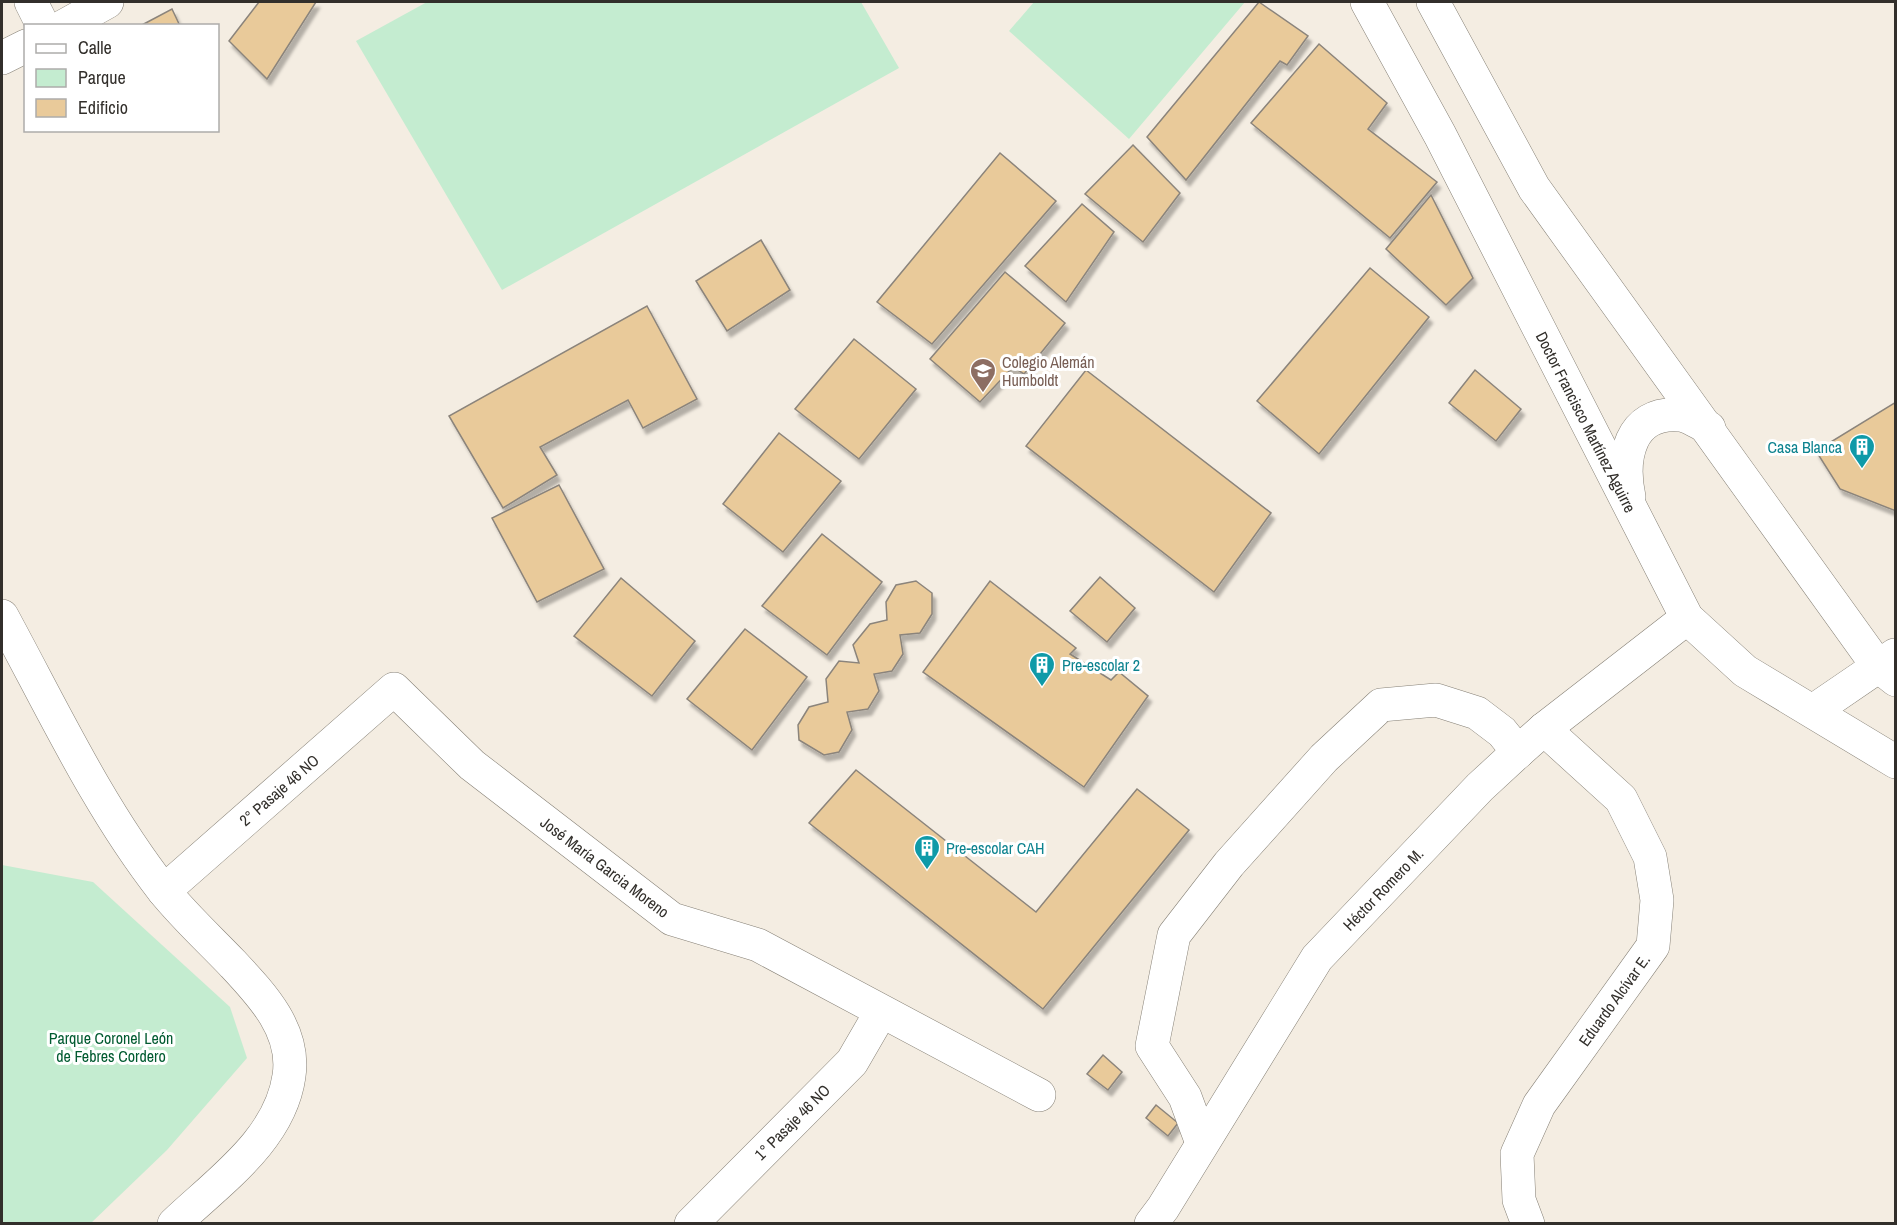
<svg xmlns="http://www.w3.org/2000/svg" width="1897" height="1225" font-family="'Archivo Narrow',sans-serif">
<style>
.green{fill:#c4ecd0}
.building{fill:#e9ca9a;stroke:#8b847b;stroke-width:1.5;filter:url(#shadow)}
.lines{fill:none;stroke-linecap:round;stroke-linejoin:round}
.minor-casing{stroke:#868076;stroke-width:34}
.major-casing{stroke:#868076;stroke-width:34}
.minor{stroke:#fff;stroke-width:33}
.major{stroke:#fff;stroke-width:33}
.labels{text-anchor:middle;stroke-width:6;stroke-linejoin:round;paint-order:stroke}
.education-label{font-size:16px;fill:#785e54;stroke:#fff;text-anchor:start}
.street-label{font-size:16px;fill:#322f2b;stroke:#fff}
.culture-label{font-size:16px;fill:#0d838f;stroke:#fff;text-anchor:start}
.park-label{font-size:16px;fill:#025b31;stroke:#fff}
</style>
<defs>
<filter id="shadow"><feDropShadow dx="3.5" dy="6" stdDeviation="1.5" flood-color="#0004"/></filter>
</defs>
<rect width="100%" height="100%" fill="#f4ede2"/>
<!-- green -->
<g class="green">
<path d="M427 2H861L899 68 502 290 356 41Z"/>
<path d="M1034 2H1245L1129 139 1009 31Z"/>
<path d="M2 865 93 882 230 1007 247 1058 167 1150 91 1223H2Z"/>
</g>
<!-- building -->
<g class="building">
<path d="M259 2H316L267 79 229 41Z"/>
<path d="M1259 2 1308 36 1287 65 1280 61 1186 180 1147 137Z"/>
<path d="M172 9 180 26H140Z"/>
<path d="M1319 44 1387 103 1368 129 1437 182 1390 238 1251 123Z"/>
<path d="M1133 145 1180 193 1143 242 1085 194Z"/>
<path d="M1000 153 1056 201 932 344 877 302Z"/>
<path d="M1431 195 1473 278 1446 305 1386 249Z"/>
<path d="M1082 204 1114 232 1066 302 1025 266Z"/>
<path d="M761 240 790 290 727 331 696 281Z"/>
<path d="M1370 268 1429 317 1319 454 1257 401Z"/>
<path d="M1005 272 1065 323 1024 374 1013 367 980 402 930 359Z"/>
<path d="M647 306 697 399 643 428 628 400 540 447 557 475 503 508 449 416Z"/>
<path d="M854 339 916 389 859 459 795 409Z"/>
<path d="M1086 370 1271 513 1214 592 1026 446Z"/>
<path d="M1475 370 1521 409 1496 441 1449 403Z"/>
<path d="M1896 402V511L1840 489 1816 451Z"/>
<path d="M779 433 841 481 783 552 723 504Z"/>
<path d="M559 485 604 569 537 602 492 518Z"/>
<path d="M822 534 882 582 827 655 762 606Z"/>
<path d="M1100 577 1135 608 1107 642 1070 611Z"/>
<path d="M621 578 695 641 652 696 574 636Z"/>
<path d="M916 581 932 593V614L920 633 900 635 903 654 892 671 874 674 879 691 868 709 847 712 852 730 839 752 824 755 799 740 798 725 809 707 828 702 826 679 839 661 859 663 853 645 870 624 887 620 886 602 896 585Z"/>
<path d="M990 581 1076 648 1070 654 1111 680 1119 672 1148 696 1084 787 923 672Z"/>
<path d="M745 629 807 677 752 750 687 699Z"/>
<path d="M856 770 1036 912 1137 789 1189 830 1043 1009 809 823Z"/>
<path d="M1103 1055 1122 1072 1108 1090 1087 1074Z"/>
<path d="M1156 1105 1178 1123 1168 1136 1146 1118Z"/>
</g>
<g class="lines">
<defs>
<g id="minor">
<path d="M31 2 43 26"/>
<path d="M1367 2 1440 135 1687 618 1745 671 1896 762"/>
<path d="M1433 2 1534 188 1877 665 1896 680"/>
<path d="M1629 497C1621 459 1629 411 1679 415 1688 415 1700 424 1709 428"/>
<path d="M2 616C52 708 98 807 163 890 184 916 209 939 232 963 261 994 296 1030 289 1076 280 1140 218 1182 174 1224"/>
<path d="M1813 711 1895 655"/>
<path d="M164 891 394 689 472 765 672 919 758 945 1039 1095"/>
<path d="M1202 1143 1185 1097 1152 1046 1174 935 1229 864 1324 758 1381 705 1436 700 1477 713 1502 732 1518 752"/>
<path d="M691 1224 852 1062 881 1012"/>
<path d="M1151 1224 1163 1208 1317 958 1480 787 1518 752 1544 729 1687 618"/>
<path d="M1528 1224 1519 1200 1517 1154 1539 1105 1653 946 1657 900 1650 857 1621 799 1544 729"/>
</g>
<g id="major">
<path d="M64 26 107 2"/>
<path d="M2 58 26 46"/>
</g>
</defs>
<!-- minor casing -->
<use href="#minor" class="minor-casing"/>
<!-- major casing -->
<use href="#major" class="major-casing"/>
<!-- minor -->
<use href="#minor" class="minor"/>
<!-- major -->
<use href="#major" class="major"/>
</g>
<!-- icons -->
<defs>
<symbol id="school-pin" viewBox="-11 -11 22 30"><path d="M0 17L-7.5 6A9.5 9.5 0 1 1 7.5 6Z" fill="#8d6e63" stroke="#fff"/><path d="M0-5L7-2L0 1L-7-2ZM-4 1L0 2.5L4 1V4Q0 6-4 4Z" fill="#fff"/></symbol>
<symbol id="building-pin" viewBox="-11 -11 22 30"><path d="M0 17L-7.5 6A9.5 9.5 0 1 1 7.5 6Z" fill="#0f9aa8" stroke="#fff"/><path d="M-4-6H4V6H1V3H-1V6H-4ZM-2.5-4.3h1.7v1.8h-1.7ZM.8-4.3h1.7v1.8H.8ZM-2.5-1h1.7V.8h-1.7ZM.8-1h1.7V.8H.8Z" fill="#fff"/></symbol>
</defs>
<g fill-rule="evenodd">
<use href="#school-pin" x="968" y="356" width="30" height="40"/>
<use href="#building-pin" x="1847" y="432" width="30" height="40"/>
<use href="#building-pin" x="1027" y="650" width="30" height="40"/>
<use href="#building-pin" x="912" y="833" width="30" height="40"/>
</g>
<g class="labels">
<!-- education labels -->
<g class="education-label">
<text x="1002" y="368">Colegio Alemán<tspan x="1002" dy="18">Humboldt</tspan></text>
</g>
<!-- street labels -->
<g class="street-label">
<text transform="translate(1586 422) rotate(63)" y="6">Doctor Francisco Martínez Aguirre</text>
<text transform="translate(279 790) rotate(-41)" y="6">2° Pasaje 46 NO</text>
<text transform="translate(605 867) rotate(37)" y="6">José María Garcia Moreno</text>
<text transform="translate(1383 889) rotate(-46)" y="6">Héctor Romero M.</text>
<text transform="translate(1614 1000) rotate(-54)" y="6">Eduardo Alcívar E.</text>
<text transform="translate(792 1122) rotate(-45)" y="6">1° Pasaje 46 NO</text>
</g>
<!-- culture labels -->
<g class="culture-label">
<text x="1842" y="453" text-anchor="end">Casa Blanca</text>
<text x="1062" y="671">Pre-escolar 2</text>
<text x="946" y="854">Pre-escolar CAH</text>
</g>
<!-- park labels -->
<g class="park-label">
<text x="111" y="1044">Parque Coronel León<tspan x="111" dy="18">de Febres Cordero</tspan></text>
</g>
</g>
<!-- border -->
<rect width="1897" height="1225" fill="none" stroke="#322f2b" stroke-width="6"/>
<!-- legend -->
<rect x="24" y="24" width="195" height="108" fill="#ffffff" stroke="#adacaa" stroke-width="1.5"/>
<rect x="36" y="44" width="30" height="9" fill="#ffffff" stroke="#adacaa" stroke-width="1.5"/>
<text x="78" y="54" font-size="18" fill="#322f2b">Calle</text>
<rect x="36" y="69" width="30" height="18" fill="#c4ecd0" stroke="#adacaa" stroke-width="1.5"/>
<text x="78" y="84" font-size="18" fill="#322f2b">Parque</text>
<rect x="36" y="99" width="30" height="18" fill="#e9ca9a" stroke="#adacaa" stroke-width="1.5"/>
<text x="78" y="114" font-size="18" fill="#322f2b">Edificio</text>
</svg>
